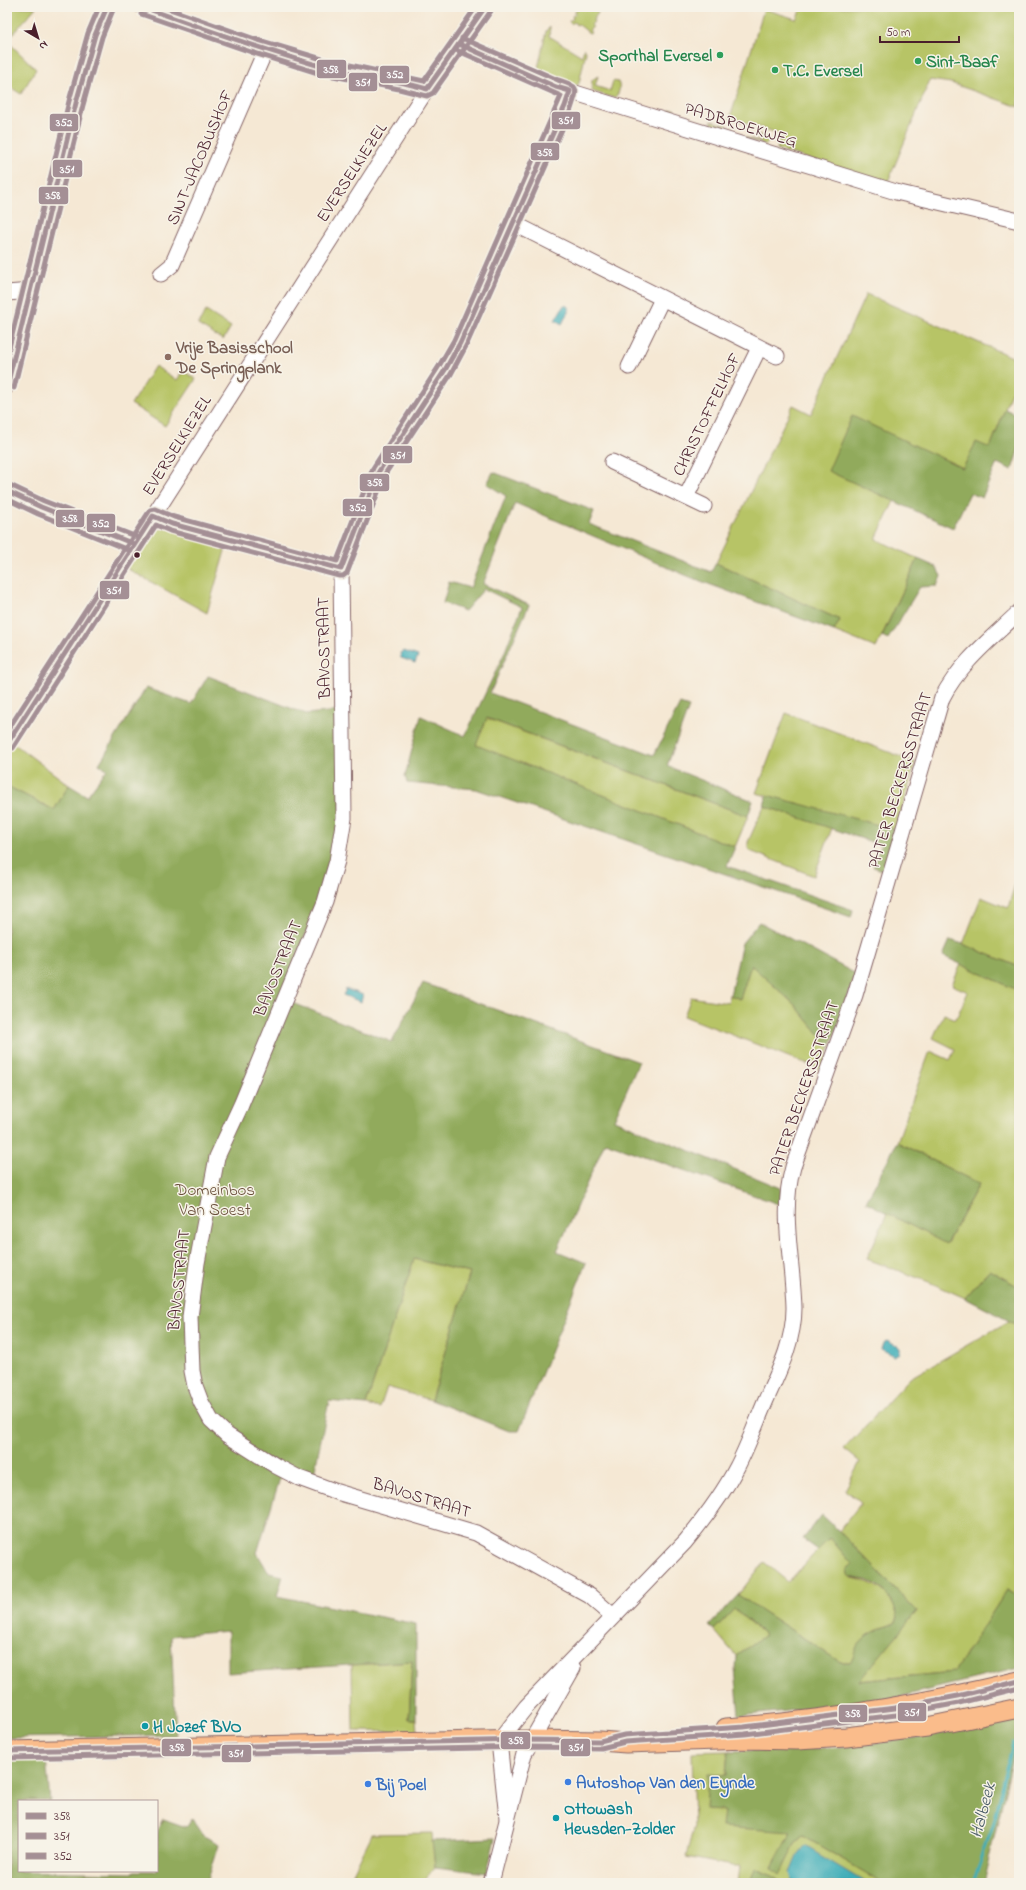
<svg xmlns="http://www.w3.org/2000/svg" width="1026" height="1890" font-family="'Indie Flower',sans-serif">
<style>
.green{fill:#b7c466;stroke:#807248}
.forest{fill:#91aa5b;stroke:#6e6443}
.water{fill:#3dadb8;stroke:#446672}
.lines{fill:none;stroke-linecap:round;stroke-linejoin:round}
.stream{stroke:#3dadb8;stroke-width:3}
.minor-casing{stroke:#866566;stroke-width:17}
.major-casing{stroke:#866566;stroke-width:21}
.minor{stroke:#fff;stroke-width:15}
.major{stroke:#fabc8b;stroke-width:19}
.bus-1-casing{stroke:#f7f3e8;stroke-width:8}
.bus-2-casing{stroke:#f7f3e8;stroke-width:8}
.bus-3-casing{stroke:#f7f3e8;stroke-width:8}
.bus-1{stroke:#a48f95;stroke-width:5}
.bus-2{stroke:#a48f95;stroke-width:5}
.bus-3{stroke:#a48f95;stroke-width:5}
.leisure-dot{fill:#2e9e5b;stroke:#f7f3e8;stroke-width:1.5}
.education-dot{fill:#8d6e63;stroke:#f7f3e8;stroke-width:1.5}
.bus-dot{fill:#4a1f2b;stroke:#f7f3e8;stroke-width:1.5}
.culture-dot{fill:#0f9aa8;stroke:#f7f3e8;stroke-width:1.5}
.shop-dot{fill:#3f7fe0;stroke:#f7f3e8;stroke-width:1.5}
.labels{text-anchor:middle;stroke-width:3;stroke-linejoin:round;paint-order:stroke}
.leisure-label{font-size:17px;font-weight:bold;fill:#27864d;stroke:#f7f3e8;text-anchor:start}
.street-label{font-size:17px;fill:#4a1f2b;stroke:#f7f3e8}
.education-label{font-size:17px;font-weight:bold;fill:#785e54;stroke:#f7f3e8;text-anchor:start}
.park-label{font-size:17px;fill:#6b513d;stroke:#f7f3e8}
.culture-label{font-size:17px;font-weight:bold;fill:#0d838f;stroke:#f7f3e8;text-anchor:start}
.shop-label{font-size:17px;font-weight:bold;fill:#366cbe;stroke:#f7f3e8;text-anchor:start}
.water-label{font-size:18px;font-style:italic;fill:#455863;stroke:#f7f3e8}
.line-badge{stroke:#f7f3e8;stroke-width:1.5}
.badge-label{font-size:11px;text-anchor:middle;font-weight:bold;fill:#fff}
</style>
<rect width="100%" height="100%" fill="#f7f3e8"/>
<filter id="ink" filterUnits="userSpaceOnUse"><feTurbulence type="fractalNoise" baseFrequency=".025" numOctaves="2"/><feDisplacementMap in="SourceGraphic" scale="8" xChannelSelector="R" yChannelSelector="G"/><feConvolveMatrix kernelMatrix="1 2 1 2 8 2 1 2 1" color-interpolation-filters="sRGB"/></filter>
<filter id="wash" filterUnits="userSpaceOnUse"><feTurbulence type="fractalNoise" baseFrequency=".012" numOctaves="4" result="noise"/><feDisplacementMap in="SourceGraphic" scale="16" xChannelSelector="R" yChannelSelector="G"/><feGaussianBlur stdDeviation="0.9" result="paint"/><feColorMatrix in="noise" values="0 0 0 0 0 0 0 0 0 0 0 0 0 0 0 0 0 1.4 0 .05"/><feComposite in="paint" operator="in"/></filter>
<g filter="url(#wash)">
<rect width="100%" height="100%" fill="#f5e8d4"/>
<!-- green -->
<g class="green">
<path d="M7 7H36L12 35 7 30Z"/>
<path d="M577 7 601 8 597 10 598 13 593 20 594 22 591 25 593 27 589 30 591 32 589 33 578 24 576 25 574 22 571 24 569 21 573 19 572 16 576 14 574 12 578 9Z"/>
<path d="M802 7H1019V107L951 83 930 80 887 184 777 149 781 134 730 118 764 9 796 19Z"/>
<path d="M550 27 549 36 582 56 584 48 586 52 579 83 577 86 537 73 546 31Z"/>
<path d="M7 41 36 69 21 94 7 85Z"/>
<path d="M598 76 595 86 610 91 613 81 618 82C621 88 619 94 614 98L592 91V80Z"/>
<path d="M674 109 678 117 713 127 711 121 727 125 730 133 761 142 758 134 767 138 768 142 766 145 668 114 670 110Z"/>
<path d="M866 294 1019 360V372L990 448 963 468 852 417 829 471 894 501 876 539 918 559 876 648 834 631 840 620 716 563 793 405 811 414Z"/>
<path d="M206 311 231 327 223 340 198 325Z"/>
<path d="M155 366 177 380 183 371 196 379 165 426 131 404Z"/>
<path d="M165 527 227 544 207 613 126 568 151 531Z"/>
<path d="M786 713 915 762 897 830 756 793Z"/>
<path d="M486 718 748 816 735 847 475 745Z"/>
<path d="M13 743 69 785 54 810 7 786V753Z"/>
<path d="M764 806 832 828 814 876 750 851 748 848V842Z"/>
<path d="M1019 871V967L963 944 981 897 1008 908Z"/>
<path d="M751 964 795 1005 830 1047 822 1070 684 1016 691 997 728 1003 730 995 740 999Z"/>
<path d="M961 964 1019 991V1287L989 1270 965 1298 929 1282 867 1259 887 1213 947 1243 979 1184 897 1142 930 1051 950 1060 955 1049 933 1038 944 1014 956 1019 968 992 952 985Z"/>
<path d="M414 1259 470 1273 431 1400 387 1387 380 1408 366 1405Z"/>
<path d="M1009 1321 1019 1326V1597L1007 1590 954 1672 858 1681 917 1611 839 1531 861 1503 845 1490 860 1462 844 1449 910 1378Z"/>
<path d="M830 1537 852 1564V1578C877 1583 891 1592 898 1617L895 1623 882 1628 858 1645 855 1657 850 1662H840L738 1595 764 1562 788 1582Z"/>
<path d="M734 1609 765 1635 736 1656 714 1630Z"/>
<path d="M412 1661 409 1719H416L417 1732 353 1731 352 1665Z"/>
<path d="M728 1751 726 1775H708L707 1809 725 1810 791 1832 772 1867 780 1874 796 1842 803 1836 883 1883H866L805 1847 790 1872 793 1883H776L777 1880 770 1874 756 1868 750 1883H738L740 1866H732L686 1857 694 1826 692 1752Z"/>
<path d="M432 1833 435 1867 422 1883H348L372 1834Z"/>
</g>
<!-- forest -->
<g class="forest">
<path d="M1005 409 1019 416V448L1012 470 997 463 982 498 970 493 953 528 828 471 852 416 963 468 976 442 990 448Z"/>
<path d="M493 472 594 511 589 524 711 572 716 563 840 620 834 631 690 577 515 503 483 584 529 605 490 693 654 755 680 704 689 707 667 766 753 801 748 816 487 718 476 745 735 847 727 866 853 910 851 917 476 789 407 783 405 776 421 716 465 736 504 654 522 607 484 589 465 611 443 603 449 582 470 588 506 496 487 484Z"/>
<path d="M918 559 936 567 941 576 937 586 920 587 888 639 882 636Z"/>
<path d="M208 676 306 714 338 711 342 818 326 882 284 991 293 1003 392 1042 423 983 639 1062 614 1120 781 1188V1205L605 1142 557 1251 586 1263 519 1431H509L431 1400 470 1273 414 1259 366 1405 329 1401 313 1478 281 1475 257 1553 269 1573 283 1576 277 1596 416 1624V1719H409L412 1661 228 1673V1631L171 1636 176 1735 7 1738V786L54 810 69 785 87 796 107 769 99 764 146 688 191 704Z"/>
<path d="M767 795 897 830 886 871 873 867 881 845 764 806Z"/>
<path d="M759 922 856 974 830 1047 795 1005 751 965 740 999 730 995 742 943Z"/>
<path d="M950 940 963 944 1019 967V991L943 956Z"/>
<path d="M897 1142 979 1184 946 1244 866 1202Z"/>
<path d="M989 1270 1019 1287V1326L965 1298Z"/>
<path d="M822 1515 839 1531 917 1611 859 1681 954 1672 1007 1590 1019 1597V1668L882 1701 739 1716 735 1668 736 1656 765 1635 734 1609 714 1630 709 1626 738 1595 840 1662H850C855 1657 854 1650 858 1645 866 1633 883 1628 895 1623L898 1617C894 1603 884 1586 869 1581 862 1579 854 1579 848 1575L847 1568 852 1564 830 1538 818 1550 803 1539Z"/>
<path d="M1019 1718V1744L1016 1745 983 1883H883L803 1836 796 1842 780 1875 772 1868 791 1832 722 1827 724 1810 706 1809 708 1774 726 1775 728 1751C771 1750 816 1750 859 1745 913 1739 966 1730 1019 1718Z"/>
<path d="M46 1758 50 1801H19V1871L133 1873 134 1871H157V1830L163 1819 186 1827 192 1818 204 1836 219 1844 207 1883H7V1759Z"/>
<path d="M495 1838 487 1873 435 1867 432 1841Z"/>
<path d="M755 1868 770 1874 778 1880 776 1883H750Z"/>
</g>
<!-- water -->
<g class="water">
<path d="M564 305 569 307V310L562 324 555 320Z"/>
<path d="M404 651 418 656 415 663 401 658 400 653Z"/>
<path d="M346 989 363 995 361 1002 343 995Z"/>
<path d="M887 1341 900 1348V1353L895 1356 881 1349 883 1343Z"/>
<path d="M805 1846 866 1883H793L790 1873 797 1856Z"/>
</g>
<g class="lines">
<!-- stream -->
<path class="stream" d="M973 1883 994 1822 1013 1742"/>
</g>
</g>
<g filter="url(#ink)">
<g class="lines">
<defs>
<g id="minor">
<path d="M143 7C202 28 260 49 320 66 355 76 393 77 427 89"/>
<path d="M459 44 556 87 896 192 1019 221"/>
<path d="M570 91 565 106 460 343 445 370 379 471 341 569 344 818 337 861 325 902 241 1105 217 1157 197 1263 190 1317 192 1371 195 1386 201 1402 211 1420 227 1435 276 1466 299 1478 337 1492 476 1533 590 1596 613 1616"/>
<path d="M513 223 777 356"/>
<path d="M161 274 172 265 266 49"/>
<path d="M7 293 31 291"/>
<path d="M629 367 662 299"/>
<path d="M7 386 76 103 95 35 107 7"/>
<path d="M612 462 704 506"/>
<path d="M7 491 41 507 134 544"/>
<path d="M686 497 759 348"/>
<path d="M153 516 172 524 341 569"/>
<path d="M7 744 427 89 485 7"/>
<path d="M507 1818 499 1741 526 1707 685 1542C705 1518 723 1494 737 1467 748 1446 756 1423 766 1400 779 1371 794 1341 794 1308 793 1261 780 1213 793 1167L855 995 942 698C960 663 991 639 1019 612"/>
<path d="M491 1883 524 1754 573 1668"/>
</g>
<g id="major">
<path d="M726 1728C825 1721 923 1704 1019 1681"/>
<path d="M7 1751 531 1740 600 1741 626 1743 748 1739 797 1740 846 1737 927 1727 1019 1708"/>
</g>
</defs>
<!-- minor casing -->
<use href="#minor" class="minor-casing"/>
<!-- major casing -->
<use href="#major" class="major-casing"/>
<!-- minor -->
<use href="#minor" class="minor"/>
<!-- major -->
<use href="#major" class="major"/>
<defs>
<g id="bus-1">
<path d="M143 7C201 28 260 49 320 66 355 76 392 78 427 89L485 7"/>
<path d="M7 386 76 103 95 35 107 7"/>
<path d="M7 491 41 507 134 544"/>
<path d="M7 744 153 516 172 524 341 569 379 471 445 370 460 343 565 106 570 91 556 87 459 44"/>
<path d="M7 1751 531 1740 600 1741 624 1735 744 1727 895 1708 958 1696 1019 1681"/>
</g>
<g id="bus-2">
<path d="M141 14 251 52 318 73 399 89 427 96 433 93 491 11"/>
<path d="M14 388 83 105 102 37 113 10"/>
<path d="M7 499 38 514 131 551"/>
<path d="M13 748 156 525 170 531 339 576H343L347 573 385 474 451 374 466 346 571 109C578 88 580 87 558 80L462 38"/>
<path d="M7 1758 531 1747 601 1748 625 1742 745 1734 896 1715 959 1703 1019 1688"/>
</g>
<g id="bus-3">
<path d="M164 7 255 39 322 59 424 81 476 7"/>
<path d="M7 356 69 101 88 33 99 7"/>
<path d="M10 485 44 501 137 537"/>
<path d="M7 731 150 510 155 509 174 517 337 561 373 468 439 366 454 340 561 96 456 50"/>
</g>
</defs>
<!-- bus-1 casing -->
<use href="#bus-1" class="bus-1-casing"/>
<!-- bus-2 casing -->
<use href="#bus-2" class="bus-2-casing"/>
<!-- bus-3 casing -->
<use href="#bus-3" class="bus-3-casing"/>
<!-- bus-1 -->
<use href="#bus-1" class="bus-1"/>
<!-- bus-2 -->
<use href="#bus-2" class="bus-2"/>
<!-- bus-3 -->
<use href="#bus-3" class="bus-3"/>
</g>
</g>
<!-- markers -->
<g class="leisure-dot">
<circle cx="720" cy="55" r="4"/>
<circle cx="918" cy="61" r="4"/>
<circle cx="775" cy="70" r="4"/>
</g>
<circle class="education-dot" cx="168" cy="357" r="4"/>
<circle class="bus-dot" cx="137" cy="555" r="3.5"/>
<g class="culture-dot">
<circle cx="145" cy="1726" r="4"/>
<circle cx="556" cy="1818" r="4"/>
</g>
<g class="shop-dot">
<circle cx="568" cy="1782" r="4"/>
<circle cx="368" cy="1784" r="4"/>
</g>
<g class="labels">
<!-- leisure labels -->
<g class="leisure-label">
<text x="712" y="61" text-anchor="end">Sporthal Eversel</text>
<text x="926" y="67">Sint-Baaf</text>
<text x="783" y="76">T.C. Eversel</text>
</g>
<!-- street labels -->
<g class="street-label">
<text transform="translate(741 124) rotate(17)" y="6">PADBROEKWEG</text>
<text transform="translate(199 157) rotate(-67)" y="6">SINT-JACOBUSHOF</text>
<text transform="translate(351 172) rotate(-57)" y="6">EVERSELKIEZEL</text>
<text transform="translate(706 414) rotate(-64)" y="6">CHRISTOFFELHOF</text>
<text transform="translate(176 445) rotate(-58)" y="6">EVERSELKIEZEL</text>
<text transform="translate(323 648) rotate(-91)" y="6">BAVOSTRAAT</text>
<text transform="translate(899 780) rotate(-73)" y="6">PATER BECKERSSTRAAT</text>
<text transform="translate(277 968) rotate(-68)" y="6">BAVOSTRAAT</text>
<text transform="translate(803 1088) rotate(-71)" y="6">PATER BECKERSSTRAAT</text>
<text transform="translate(178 1280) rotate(-84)" y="6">BAVOSTRAAT</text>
<text transform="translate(422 1497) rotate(17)" y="6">BAVOSTRAAT</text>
</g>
<!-- education labels -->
<g class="education-label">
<text x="176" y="353">Vrije Basisschool<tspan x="176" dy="20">De Springplank</tspan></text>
</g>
<!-- park labels -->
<g class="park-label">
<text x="215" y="1195">Domeinbos<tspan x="215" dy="20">Van Soest</tspan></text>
</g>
<!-- culture labels -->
<g class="culture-label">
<text x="153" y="1732">H Jozef BVO</text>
<text x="564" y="1814">Ottowash<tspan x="564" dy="20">Heusden-Zolder</tspan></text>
</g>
<!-- shop labels -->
<g class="shop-label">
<text x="576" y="1788">Autoshop Van den Eynde</text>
<text x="376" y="1790">Bij Poel</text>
</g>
<!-- water labels -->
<g class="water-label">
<text transform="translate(982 1810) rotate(-75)" y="6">Halbeek</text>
</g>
</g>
<g class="line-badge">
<rect x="316" y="59" width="31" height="20" rx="4" fill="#a48f95"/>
<rect x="379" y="65" width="31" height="19" rx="4" fill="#a48f95"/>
<rect x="348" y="72" width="30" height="20" rx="4" fill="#a48f95"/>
<rect x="551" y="111" width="30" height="19" rx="4" fill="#a48f95"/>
<rect x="49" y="113" width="30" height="19" rx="4" fill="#a48f95"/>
<rect x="530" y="142" width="30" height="19" rx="4" fill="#a48f95"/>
<rect x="52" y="159" width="31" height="19" rx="4" fill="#a48f95"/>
<rect x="38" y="186" width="31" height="19" rx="4" fill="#a48f95"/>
<rect x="382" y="445" width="31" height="19" rx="4" fill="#a48f95"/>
<rect x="359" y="473" width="31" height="19" rx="4" fill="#a48f95"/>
<rect x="342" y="498" width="31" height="19" rx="4" fill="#a48f95"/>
<rect x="55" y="509" width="30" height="19" rx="4" fill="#a48f95"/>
<rect x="86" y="513" width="30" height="20" rx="4" fill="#a48f95"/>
<rect x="99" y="580" width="31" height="20" rx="4" fill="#a48f95"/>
<rect x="897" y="1702" width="30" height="20" rx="4" fill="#a48f95"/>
<rect x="838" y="1704" width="30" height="19" rx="4" fill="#a48f95"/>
<rect x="500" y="1731" width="31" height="19" rx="4" fill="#a48f95"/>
<rect x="161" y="1738" width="31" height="19" rx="4" fill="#a48f95"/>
<rect x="560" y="1738" width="31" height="19" rx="4" fill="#a48f95"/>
<rect x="221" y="1744" width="31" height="19" rx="4" fill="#a48f95"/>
</g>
<g class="badge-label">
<text x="331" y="73">358</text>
<text x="395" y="78">352</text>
<text x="363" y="86">351</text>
<text x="566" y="124">351</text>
<text x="64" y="126">352</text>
<text x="545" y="156">358</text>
<text x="67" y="173">351</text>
<text x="53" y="199">358</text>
<text x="398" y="459">351</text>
<text x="375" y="486">358</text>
<text x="358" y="511">352</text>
<text x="70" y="522">358</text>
<text x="101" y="527">352</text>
<text x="114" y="594">351</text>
<text x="912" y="1716">351</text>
<text x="853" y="1717">358</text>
<text x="516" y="1744">358</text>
<text x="177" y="1751">358</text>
<text x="576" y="1751">351</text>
<text x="236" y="1757">351</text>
</g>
<!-- margin -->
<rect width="1026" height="1890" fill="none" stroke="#f7f3e8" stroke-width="24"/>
<!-- legend -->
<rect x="18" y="1800" width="140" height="72" fill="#f7f3e8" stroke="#b29e9c"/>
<rect x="26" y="1813" width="20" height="6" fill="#a48f95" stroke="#b29e9c"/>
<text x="54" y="1820" font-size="12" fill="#4a1f2b">358</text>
<rect x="26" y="1833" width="20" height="6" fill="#a48f95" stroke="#b29e9c"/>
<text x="54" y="1840" font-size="12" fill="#4a1f2b">351</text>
<rect x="26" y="1853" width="20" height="6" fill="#a48f95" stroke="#b29e9c"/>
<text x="54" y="1860" font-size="12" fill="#4a1f2b">352</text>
<!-- north arrow -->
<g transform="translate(38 38) rotate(142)" stroke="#f7f3e8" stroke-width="3" paint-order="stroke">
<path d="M0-3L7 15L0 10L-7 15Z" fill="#4a1f2b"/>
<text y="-6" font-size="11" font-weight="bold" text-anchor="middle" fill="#4a1f2b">N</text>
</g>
<!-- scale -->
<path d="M880 36v6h79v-6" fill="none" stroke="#4a1f2b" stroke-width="2"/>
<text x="886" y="36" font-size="12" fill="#4a1f2b" stroke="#f7f3e8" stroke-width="3" paint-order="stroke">50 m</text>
</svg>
